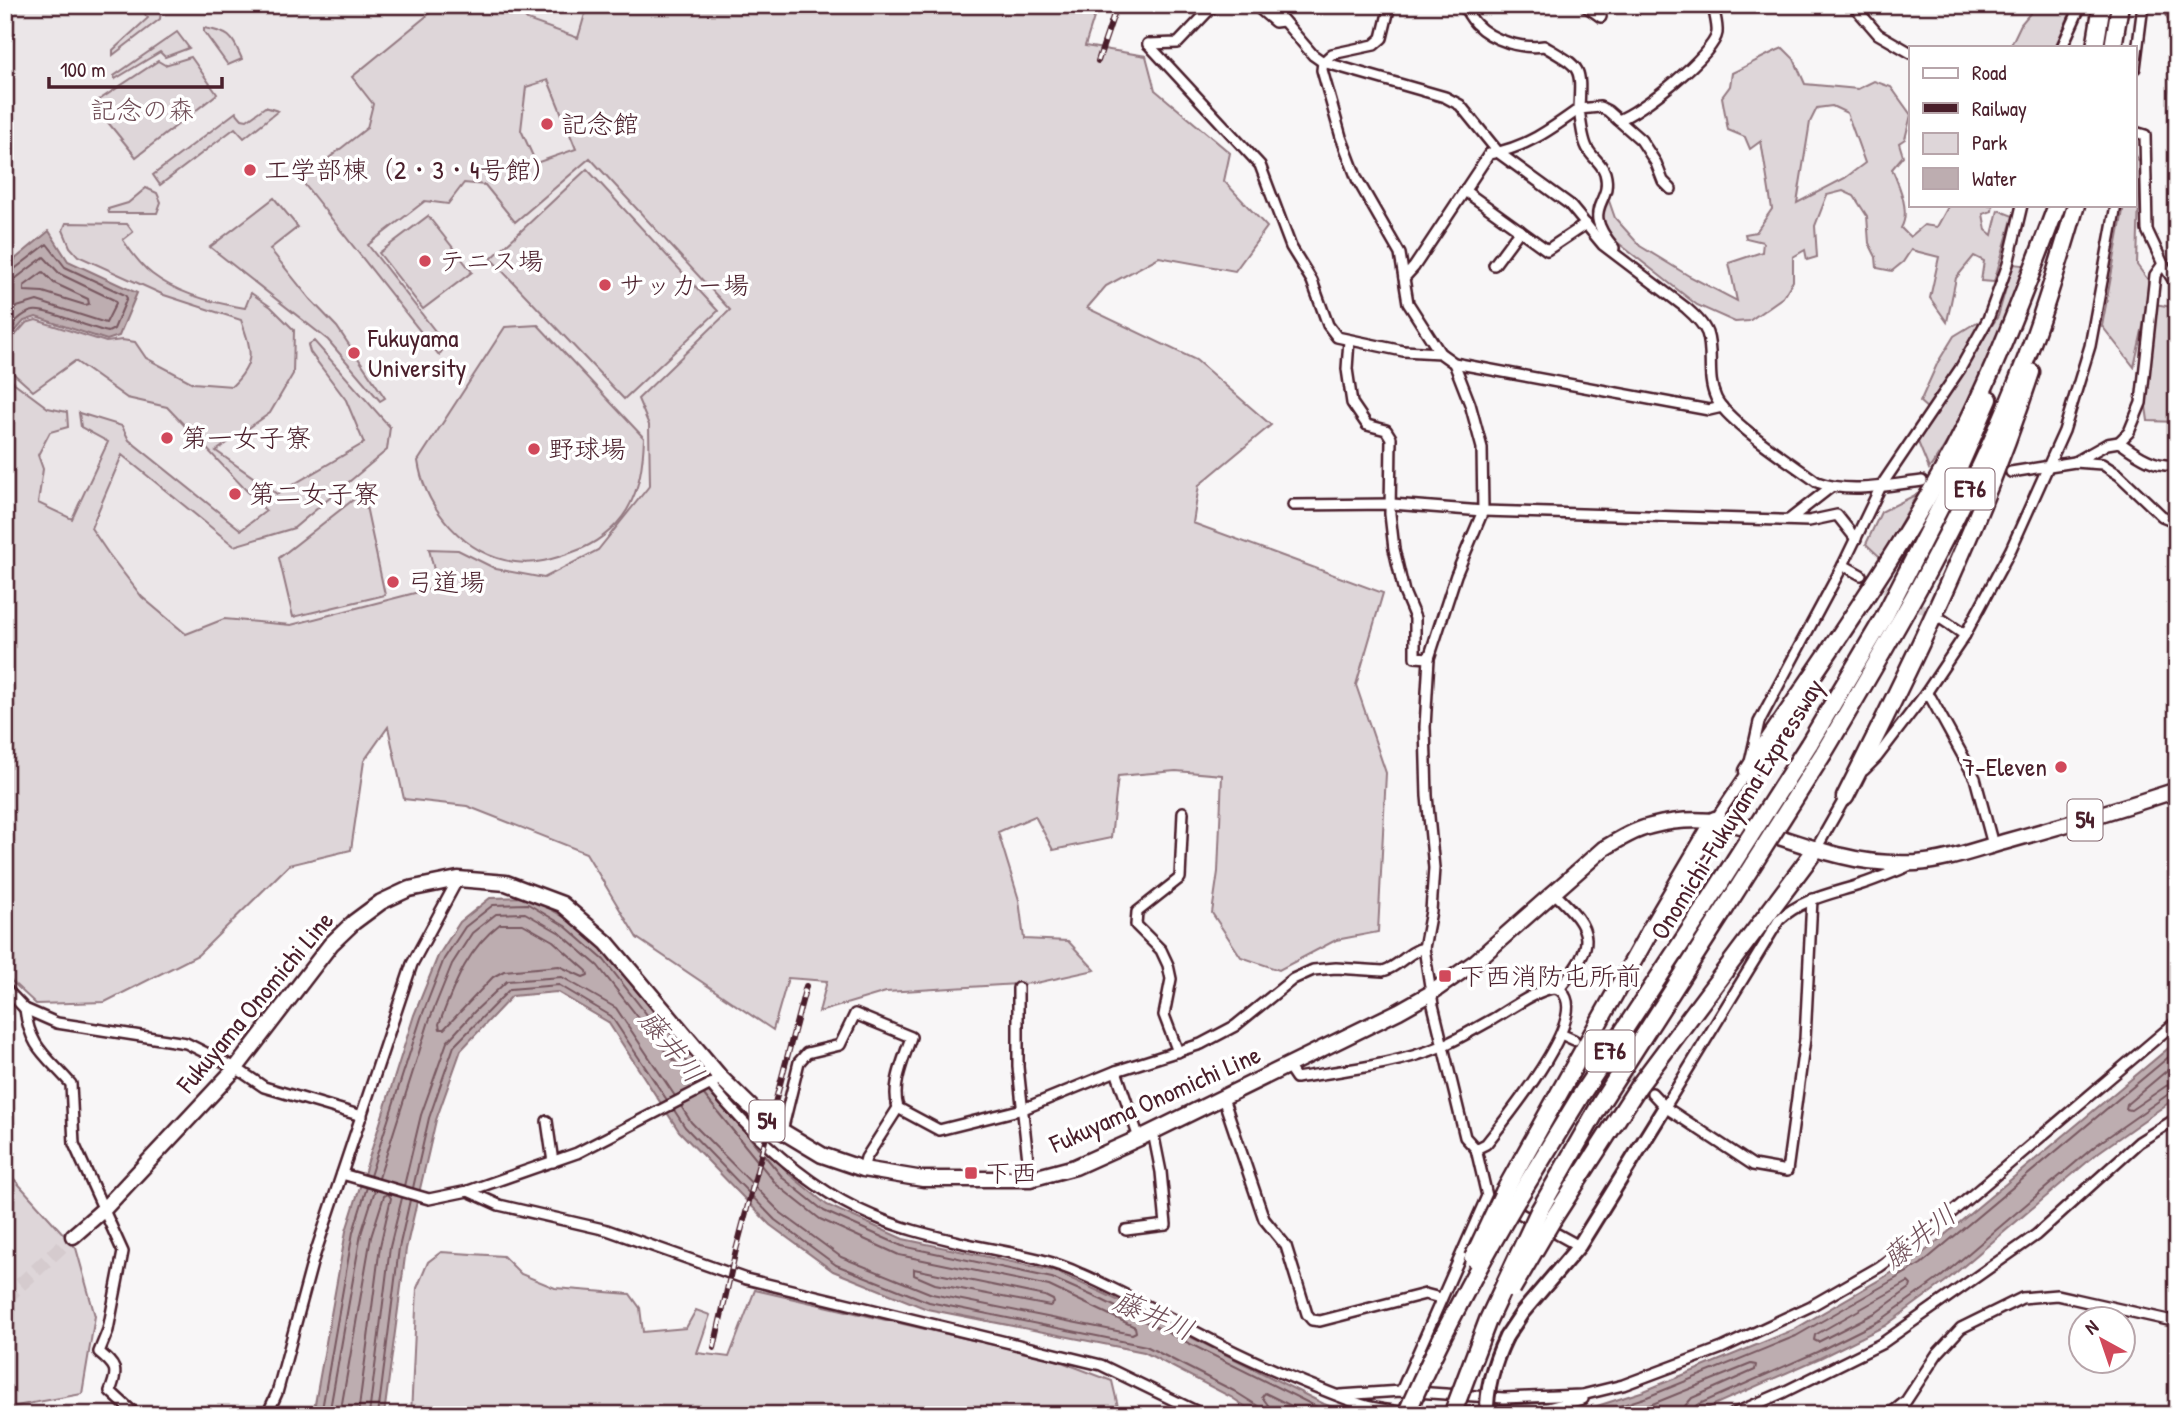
<svg xmlns="http://www.w3.org/2000/svg" width="2182" height="1420" font-family="'Patrick Hand','Klee One',sans-serif">
<style>
.built{fill:#ebe6e8}
.green{fill:#ded6d9;stroke:#947a82;stroke-width:2;fill-rule:evenodd}
.water{fill:#bdadb0;stroke:#8f747b;stroke-width:2}
.lines{fill:none;stroke-linecap:round;stroke-linejoin:round}
.shore{stroke:#785860;stroke-width:2}
.street-tunnel{stroke:#d5cbce;stroke-width:9;stroke-dasharray:9 4.5;stroke-linecap:butt}
.primary-tunnel{stroke:#d5cbce;stroke-width:14;stroke-dasharray:14 7;stroke-linecap:butt}
.street-casing{stroke:#4a1f2b;stroke-width:14}
.secondary-casing{stroke:#4a1f2b;stroke-width:18}
.primary-casing{stroke:#4a1f2b;stroke-width:19}
.highway-casing{stroke:#4a1f2b;stroke-width:21}
.street{stroke:#fff;stroke-width:9}
.secondary{stroke:#fff;stroke-width:12}
.primary{stroke:#fff;stroke-width:14}
.highway{stroke:#fff;stroke-width:16}
.rail-casing{stroke:#4a1f2b;stroke-width:6}
.rail{stroke:#fff;stroke-width:3.5;stroke-dasharray:10;stroke-linecap:butt}
.secondary-bridge-casing{stroke:#4a1f2b;stroke-width:18;stroke-linecap:butt}
.highway-bridge-casing{stroke:#4a1f2b;stroke-width:21;stroke-linecap:butt}
.secondary-bridge{stroke:#fff;stroke-width:12}
.highway-bridge{stroke:#fff;stroke-width:16}
.poi-dot{fill:#d1495b;stroke:#fff;stroke-width:2.5}
.labels{text-anchor:middle;stroke-width:7;stroke-linejoin:round;paint-order:stroke}
.shield{fill:#fff;stroke:#80626b;stroke-width:2}
.shield-label{font-size:24px;font-weight:bold;fill:#4a1f2b}
.park-label{font-size:26px;fill:#6f4d56;stroke:#fff}
.poi-label{font-size:26px;fill:#4a1f2b;stroke:#fff;text-anchor:start}
.street-label{font-size:26px;fill:#4a1f2b;stroke:#fff}
.water-label{font-size:28px;font-style:italic;fill:#72515a;stroke:#fff}
</style>
<rect width="100%" height="100%" fill="#f8f6f7"/>
<filter id="ink" filterUnits="userSpaceOnUse"><feTurbulence type="fractalNoise" baseFrequency=".0143" numOctaves="2"/><feDisplacementMap in="SourceGraphic" scale="14" xChannelSelector="R" yChannelSelector="G"/><feConvolveMatrix kernelMatrix="1 2 1 2 8 2 1 2 1" color-interpolation-filters="sRGB"/></filter>
<g filter="url(#ink)">
<!-- built -->
<path class="built" d="M5 5H641L748 310 657 488 609 553 548 583 193 646 5 555Z"/>
<!-- green -->
<g class="green">
<path d="M138 5H157L161 11 160 19 113 55V50L148 18Z"/>
<path d="M440 5H513L527 20 578 38 587 7 623 10 627 5H1098L1085 46 1146 56 1155 90 1230 153 1224 181 1267 227 1235 271 1159 257 1106 286 1087 308 1196 360 1271 425 1199 485 1193 523 1383 593 1356 685 1386 773 1378 932 1336 940 1279 970 1241 957 1212 913 1218 872 1222 775 1176 771 1118 776 1111 838 1053 850 1035 816 998 832 1019 900 1024 939 1068 941 1095 970 1036 983 886 992 819 1012 827 981 788 978 773 1030 637 938 586 853 467 806 404 799 388 727 364 761 351 850 289 865 198 955 105 1002 36 1004 7 977 5 973V376L48 408 67 412 68 427 50 432 38 455 43 469 38 503 72 519 108 442 81 427 79 413 122 426 129 440 241 530 266 511 167 407 127 398 75 361 33 391 5 366V335L11 340 26 323 36 320 106 342 122 340 135 342 146 358 193 383 232 386C257 362 251 349 241 320L164 295 78 256 70 247 63 230 66 223 127 224 133 232 123 240C131 252 140 265 152 274 178 294 213 303 245 308L251 293 271 307 294 330 293 374 270 413 216 451 277 494 364 443 346 400 310 352 308 345 314 341 390 427 387 450 294 528 234 546 122 455 91 528 108 553 142 597 186 634 224 619 291 625 438 587 429 549 458 550 496 569 544 578 598 550 650 485 649 425 638 399 730 310 590 158 515 222 485 185 464 183 448 204 425 201 368 245 446 345 439 355 301 180 367 128 373 104 352 77ZM548 80 576 149 536 163 521 130 526 87Z"/>
<path d="M2037 5H2074L2055 47H2010L2021 24Z"/>
<path d="M2163 5H2177V111L2171 90V29Z"/>
<path d="M204 28C231 33 231 35 242 59L228 65 204 32Z"/>
<path d="M177 32 189 48 165 57 160 52 115 79 114 76Z"/>
<path d="M1783 48 1794 59 1805 84 1858 89 1874 81 1891 87 1911 115 1905 139 1899 143 1903 156 1892 169C1899 185 1911 212 1901 228L1910 237 1924 225 1937 227 1949 205H1993L1992 211 1983 214 1986 230 1992 235 1998 210 2013 216 1994 282 1981 281 1984 261 1974 256 1956 278 1947 322 1930 298 1939 257 1911 250 1903 262 1892 271 1877 268 1876 257 1869 243 1867 216 1854 196 1843 191 1827 195 1815 226 1817 257 1807 260 1805 250 1793 257V281L1783 297 1749 321 1735 322 1697 305 1617 242 1603 223 1602 210 1608 198 1615 218 1640 246 1689 276 1737 301 1729 263 1762 252 1763 242 1746 238 1745 234 1756 232 1772 209 1761 141 1750 149 1745 137 1728 130 1722 97 1730 86 1732 73C1750 65 1765 55 1783 48ZM1832 106 1847 113 1865 163 1845 178 1797 203 1810 122 1817 108Z"/>
<path d="M191 57 217 94 136 157 93 104 158 61 165 65Z"/>
<path d="M265 107 278 111 244 138 235 128 160 185 153 175 236 112 242 119 247 120Z"/>
<path d="M2135 154 2140 163 2137 265 2148 280 2149 299 2134 367 2102 326 2124 205H2135Z"/>
<path d="M587 169 718 311 624 399 491 259Z"/>
<path d="M146 188 157 193 161 202 157 213H109L108 209 128 203Z"/>
<path d="M274 198 298 227 270 249 310 299 337 327 385 398 380 401 328 340 210 247Z"/>
<path d="M428 216 472 272 423 309 379 253Z"/>
<path d="M2013 264 2023 265C2003 331 1970 413 1929 469L1918 442 1998 316Z"/>
<path d="M2155 304 2177 308V422L2148 421 2145 399Z"/>
<path d="M1977 322 1980 326 1961 361 1928 409 1920 402 1938 362 1954 336Z"/>
<path d="M538 325 644 438C643 463 640 488 627 510 615 530 594 545 573 552 554 559 535 565 515 562 465 556 425 508 418 461L505 327Z"/>
<path d="M363 492 385 595 293 617 279 558Z"/>
<path d="M1917 494 1881 558 1866 544 1881 512Z"/>
<path d="M5 1169 76 1248 95 1316 82 1394 5 1408Z"/>
<path d="M441 1252 503 1256 521 1274 555 1288 630 1294 640 1308 643 1332 686 1328 696 1310 710 1315 697 1353 729 1357 755 1290 1051 1358 1112 1381 1120 1415H411L417 1288 428 1262Z"/>
</g>
<!-- water -->
<g class="water">
<path d="M49 231 68 261 137 293 119 336 107 340 36 317 24 321 11 336 8 335 5 286 8 265Z"/>
<path d="M529 897 569 920 609 955 671 1034 706 1073 789 1174 827 1205 903 1239 1054 1271 1105 1294 1324 1404 1352 1415H1258L1231 1397 1144 1352 927 1309 833 1271 770 1225 679 1131 608 1022 557 992 512 996 461 1050 436 1120 406 1249 384 1415H313L346 1231 414 1015 438 956 460 922 490 898Z"/>
<path d="M2177 1041V1097L2099 1152 1946 1281 1885 1326 1820 1358 1691 1415H1569L1644 1391 1793 1330 1917 1258Z"/>
</g>
<g class="lines">
<!-- shore -->
<g class="shore">
<path d="M5 272 12 271 47 244 65 267 125 295 127 298 114 329 108 332C91 329 46 308 33 311 20 313 16 325 5 328"/>
<path d="M43 272 54 283 88 299 89 304 85 305 43 292 24 291V286Z"/>
<path d="M5 281 15 279 44 257 60 274 114 300 116 303 106 323 37 301 17 307 5 318"/>
<path d="M500 924H523L553 941 587 971 588 975 583 977 559 966 504 971 493 977 444 1029H440L439 1024C454 986 466 950 500 924Z"/>
<path d="M2177 1062 2127 1104 2126 1109 2131 1110 2166 1086 2177 1083"/>
<path d="M681 1106 691 1122 781 1213 841 1257 932 1294 1132 1334 1136 1332 1135 1327 1049 1286 899 1255 820 1219 777 1185 704 1095"/>
<path d="M674 1110 685 1127 775 1220 836 1265 929 1302 1146 1346 1234 1391 1258 1406 1261 1415"/>
<path d="M746 1133 784 1179 824 1211 902 1246 1052 1278 1102 1300 1333 1415"/>
<path d="M370 1176 421 1018 444 959 465 927 493 905 528 904 565 926 604 960 666 1039 704 1081"/>
<path d="M379 1178 429 1021 452 964 472 933 496 914 525 913 560 933 598 966 659 1044 696 1085"/>
<path d="M404 1186 421 1115 447 1042 475 1011 507 981 562 977 616 1008 675 1096"/>
<path d="M413 1188 429 1118 454 1046 510 989 559 985 611 1016 667 1100"/>
<path d="M914 1269 1045 1296 1053 1300 1054 1303 1050 1306 935 1284 914 1275Z"/>
<path d="M1908 1282 1911 1285 1910 1288 1877 1312 1818 1342 1814 1340 1815 1335Z"/>
<path d="M321 1415 353 1232 367 1187"/>
<path d="M329 1415 361 1234 375 1190"/>
<path d="M340 1415 371 1237 384 1196 388 1194 391 1198 380 1246 358 1415"/>
<path d="M369 1415 390 1247 402 1198"/>
<path d="M378 1415 399 1248 410 1200"/>
<path d="M1270 1415 1268 1405 1262 1397 1265 1393 1310 1415"/>
<path d="M1592 1415 1647 1397 1796 1336 1921 1264 2177 1050"/>
<path d="M1621 1415 1650 1405 1751 1364 1756 1365 1755 1370 1692 1398 1685 1406 1684 1415"/>
<path d="M1693 1415V1409L1697 1405 1817 1352 1881 1320 1942 1276 2095 1146 2170 1093 2177 1092"/>
</g>
<!-- street-tunnel -->
<g class="street-tunnel">
<path d="M1861 575 1936 616"/>
<path d="M1581 1045 1652 1093"/>
</g>
<!-- primary-tunnel -->
<path class="primary-tunnel" d="M5 1299 73 1236"/>
<defs>
<g id="street">
<path d="M1255 5 1275 22 1283 21"/>
<path d="M1270 5 1313 55 1323 62 1445 97 1460 105 1499 153 1569 204 1603 245 1686 308C1694 315 1703 323 1707 333 1714 353 1706 377 1716 398 1727 422 1793 464 1817 482 1849 494 1889 485 1922 481"/>
<path d="M1390 5 1382 38 1374 45 1332 54 1323 62 1322 70 1341 137 1357 179 1400 254 1408 303 1440 353 1454 363 1709 410 1722 407"/>
<path d="M1584 5 1601 17"/>
<path d="M1853 5 1878 34 1911 53"/>
<path d="M1148 44 1260 165 1291 247 1312 281 1328 325 1337 337 1403 351 1440 353"/>
<path d="M1148 44 1178 43 1214 5"/>
<path d="M2062 47 2081 5"/>
<path d="M2135 68 2143 5"/>
<path d="M1618 120C1639 114 1714 54 1717 33 1718 25 1714 13 1713 5"/>
<path d="M2135 132 2145 135 2147 230 2163 264 2177 286"/>
<path d="M1465 191 1547 250 1586 224"/>
<path d="M1613 251 1614 248C1578 205 1614 205 1605 173 1602 164 1594 159 1589 151 1582 141 1581 121 1579 109L1600 107 1608 111 1641 140 1656 163 1663 181 1671 189"/>
<path d="M1494 265 1520 230"/>
<path d="M1404 278 1414 267 1489 154C1525 148 1550 130 1579 109 1581 65 1582 69 1544 46 1523 49 1492 41 1476 24 1471 19 1467 11 1463 5"/>
<path d="M1349 340 1347 369 1352 403 1367 425 1386 430 1391 438 1390 514 1394 549 1404 592 1415 618V657L1429 658"/>
<path d="M2119 442 2129 432 2141 403 2155 275 2163 264"/>
<path d="M2075 462 2107 444 2119 442C2136 454 2154 468 2177 465"/>
<path d="M2011 472 2075 462 2102 464 2119 475 2162 516 2177 522"/>
<path d="M1293 505 1392 504 1483 511 1809 521 1837 515 1856 539"/>
<path d="M1790 519 1831 487"/>
<path d="M1843 565 1861 575"/>
<path d="M1943 620 1965 635"/>
<path d="M1926 693 1931 698 1975 778 1993 845"/>
<path d="M1864 770 1877 757 1926 693 1965 635 2011 549 2064 431 2090 346 2116 205"/>
<path d="M1715 820 1748 771 1759 722 1843 565 1881 486 1960 369 1988 319 2008 264 2022 205"/>
<path d="M1816 849 1846 796"/>
<path d="M1553 892C1596 932 1596 944 1559 989"/>
<path d="M5 988 25 1009 57 1023 186 1043 236 1068 264 1087 362 1116"/>
<path d="M1018 988V1067L1030 1179"/>
<path d="M25 1009C30 1049 47 1056 71 1084L74 1144 123 1252 108 1330 99 1352C116 1366 119 1370 110 1391L136 1415"/>
<path d="M1561 1034 1574 1040"/>
<path d="M1178 1052 1164 1015 1171 979 1168 965 1161 950 1136 925 1137 912 1180 878 1183 812"/>
<path d="M1288 1066 1296 1078C1345 1070 1396 1065 1442 1046 1459 1039 1476 1028 1493 1019 1507 1011 1539 988 1555 988 1561 989 1564 993 1566 998 1579 1029 1506 1119 1486 1144L1476 1149"/>
<path d="M1116 1071 1139 1138"/>
<path d="M710 1084C753 1136 810 1190 873 1216 900 1228 930 1235 959 1242 1000 1252 1043 1256 1081 1274 1130 1295 1175 1322 1223 1346 1265 1367 1309 1385 1354 1402 1378 1411 1406 1412 1432 1415"/>
<path d="M1652 1093 1665 1107 1753 1165 1787 1171 1805 1039 1812 899"/>
<path d="M1223 1098 1264 1219 1286 1246 1307 1314 1312 1320 1320 1321 1425 1294 1440 1298"/>
<path d="M1665 1107 1779 920C1801 899 1831 894 1859 885 1875 880 1891 873 1906 867"/>
<path d="M547 1121 553 1162"/>
<path d="M782 1131 799 1062 807 1053 840 1045 855 1014 911 1037C904 1059 891 1085 898 1108L939 1130 1023 1109 1116 1071 1201 1044 1235 1026 1293 979 1313 970 1336 968 1383 971C1399 967 1408 951 1424 948"/>
<path d="M863 1169 866 1158 898 1108"/>
<path d="M342 1174 429 1199 468 1191 577 1153 715 1082"/>
<path d="M468 1191 499 1205 607 1230 746 1279 1101 1365 1204 1415"/>
<path d="M1510 1208 1579 1246"/>
<path d="M1126 1230 1166 1225 1161 1172 1153 1132"/>
<path d="M1401 1391 1487 1196 1476 1149 1465 1137 1433 1005 1424 948 1431 911 1434 868 1427 796 1425 727 1429 658 1456 575 1483 511 1482 448 1470 404 1454 363"/>
<path d="M1340 1395 1401 1391 1504 1398 1582 1395 1623 1385 1722 1348 1811 1306 1879 1267 1937 1225 2177 1021"/>
<path d="M267 1415 277 1393 313 1260 412 964 458 879"/>
<path d="M1438 1415 1547 1408 1583 1399"/>
<path d="M1731 1415 1784 1392 1881 1344 2036 1235 2139 1142 2177 1118"/>
<path d="M1889 1415 1906 1401 1937 1354 1961 1328 2022 1298 2057 1295 2177 1322"/>
</g>
<path id="secondary" d="M1506 1337 1522 1313 1579 1246 1665 1107"/>
<path id="primary" d="M73 1236 104 1209 236 1068 331 944 354 922 381 902 409 889 458 879 506 883 562 904 607 943 721 1078 758 1114 782 1131 822 1155 863 1169 923 1179H1030L1075 1167 1146 1135 1399 1011 1431 993 1475 962 1603 849C1618 840 1634 830 1651 826 1725 807 1774 840 1842 856 1865 862 1892 864 1916 863 1946 861 1975 850 2004 842 2062 826 2119 809 2177 790"/>
<g id="highway">
<path d="M2095 47 2102 5"/>
<path d="M2113 47 2120 5"/>
<path d="M1809 744 1883 619 1949 490 1989 399"/>
<path d="M1823 754C1896 631 1969 506 2021 372 2043 317 2059 261 2076 205"/>
<path d="M1748 771C1811 677 1877 585 1934 486 1985 397 2021 301 2057 205"/>
<path d="M1845 797C1915 659 1983 519 2031 372"/>
<path d="M1504 1192 1652 927 1715 820"/>
<path d="M1517 1200 1581 1095 1707 904"/>
<path d="M1539 1211 1602 1101 1721 915"/>
<path d="M1553 1219 1638 1087 1816 849"/>
</g>
</defs>
<!-- street casing -->
<use href="#street" class="street-casing"/>
<!-- secondary casing -->
<use href="#secondary" class="secondary-casing"/>
<!-- primary casing -->
<use href="#primary" class="primary-casing"/>
<!-- highway casing -->
<use href="#highway" class="highway-casing"/>
<!-- street -->
<use href="#street" class="street"/>
<!-- secondary -->
<use href="#secondary" class="secondary"/>
<!-- primary -->
<use href="#primary" class="primary"/>
<!-- highway -->
<use href="#highway" class="highway"/>
<defs>
<g id="rail">
<path d="M1098 61 1117 5"/>
<path d="M714 1348 735 1254 806 986"/>
</g>
</defs>
<!-- rail casing -->
<use href="#rail" class="rail-casing"/>
<!-- rail -->
<use href="#rail" class="rail"/>
<defs>
<path id="secondary-bridge" d="M1487 1415C1486 1387 1494 1362 1506 1337"/>
<g id="highway-bridge">
<path d="M1707 904 1809 744"/>
<path d="M1721 915 1823 754"/>
<path d="M1473 1258 1504 1192"/>
<path d="M1512 1289 1553 1219"/>
<path d="M1406 1415C1438 1340 1476 1270 1517 1200"/>
<path d="M1452 1415 1488 1320 1539 1211"/>
</g>
</defs>
<!-- secondary-bridge casing -->
<use href="#secondary-bridge" class="secondary-bridge-casing"/>
<!-- highway-bridge casing -->
<use href="#highway-bridge" class="highway-bridge-casing"/>
<!-- secondary-bridge -->
<use href="#secondary-bridge" class="secondary-bridge"/>
<!-- highway-bridge -->
<use href="#highway-bridge" class="highway-bridge"/>
</g>
</g>
<!-- markers -->
<g class="poi-dot">
<circle cx="547" cy="124" r="7"/>
<circle cx="250" cy="170" r="7"/>
<circle cx="425" cy="261" r="7"/>
<circle cx="605" cy="285" r="7"/>
<circle cx="354" cy="353" r="7"/>
<circle cx="167" cy="438" r="7"/>
<circle cx="534" cy="449" r="7"/>
<circle cx="235" cy="494" r="7"/>
<circle cx="393" cy="582" r="7"/>
<circle cx="2061" cy="767" r="7"/>
<rect x="1438" y="969" width="14" height="14" rx="3.5"/>
<rect x="964" y="1166" width="14" height="14" rx="3.5"/>
</g>
<g class="labels">
<!-- shield labels -->
<g class="shield">
<rect x="1945.5" y="468.5" width="49" height="41" rx="5"/>
<rect x="2067.5" y="799.5" width="35" height="41" rx="5"/>
<rect x="1585.5" y="1030.5" width="49" height="41" rx="5"/>
<rect x="749.5" y="1100.5" width="35" height="41" rx="5"/>
</g>
<g class="shield-label">
<text x="1970" y="497">E76</text>
<text x="2085" y="828">54</text>
<text x="1610" y="1059">E76</text>
<text x="767" y="1129">54</text>
</g>
<!-- park labels -->
<g class="park-label">
<text x="142" y="119">記念の森</text>
</g>
<!-- poi labels -->
<g class="poi-label">
<text x="561" y="133">記念館</text>
<text x="264" y="179">工学部棟（2・3・4号館）</text>
<text x="439" y="270">テニス場</text>
<text x="619" y="294">サッカー場</text>
<text x="368" y="347">Fukuyama<tspan x="368" dy="30">University</tspan></text>
<text x="181" y="447">第一女子寮</text>
<text x="548" y="458">野球場</text>
<text x="249" y="503">第二女子寮</text>
<text x="407" y="591">弓道場</text>
<text x="2047" y="776" text-anchor="end">7-Eleven</text>
<text x="1459" y="985">下西消防屯所前</text>
<text x="985" y="1182">下西</text>
</g>
<!-- street labels -->
<g class="street-label">
<text transform="translate(1737 809) rotate(-58)" y="9">Onomichi-Fukuyama Expressway</text>
<text transform="translate(255 1002) rotate(-50)" y="9">Fukuyama Onomichi Line</text>
<text transform="translate(1155 1099) rotate(-24)" y="9">Fukuyama Onomichi Line</text>
</g>
<!-- water labels -->
<g class="water-label">
<text transform="translate(672 1046) rotate(51)" y="10">藤井川</text>
<text transform="translate(1919 1236) rotate(-38)" y="10">藤井川</text>
<text transform="translate(1154 1315) rotate(23)" y="10">藤井川</text>
</g>
</g>
<!-- margin -->
<rect width="2182" height="1420" fill="none" stroke="#fff" stroke-width="28"/>
<rect x="14" y="14" width="2154" height="1392" fill="none" stroke="#4a1f2b" stroke-width="2.5" filter="url(#ink)"/>
<!-- legend -->
<rect x="1909" y="46" width="228" height="161" fill="#ffffff" stroke="#b7a5aa" stroke-width="2"/>
<rect x="1923" y="68" width="35" height="10" fill="#ffffff" stroke="#b7a5aa" stroke-width="2"/>
<text x="1972" y="80" font-size="21" fill="#4a1f2b">Road</text>
<rect x="1923" y="103" width="35" height="10" fill="#4a1f2b" stroke="#b7a5aa" stroke-width="2"/>
<text x="1972" y="116" font-size="21" fill="#4a1f2b">Railway</text>
<rect x="1923" y="133" width="35" height="21" fill="#ded6d9" stroke="#b7a5aa" stroke-width="2"/>
<text x="1972" y="150" font-size="21" fill="#4a1f2b">Park</text>
<rect x="1923" y="168" width="35" height="21" fill="#bdadb0" stroke="#b7a5aa" stroke-width="2"/>
<text x="1972" y="186" font-size="21" fill="#4a1f2b">Water</text>
<!-- north arrow -->
<g transform="translate(2102 1340) rotate(320)"><circle r="33" fill="#ffffff" stroke="#b7a5aa" stroke-width="2"/>
<path d="M0-5L12 26L0 18L-12 26Z" fill="#d1495b"/>
<text y="-10" font-size="19" font-weight="bold" text-anchor="middle" fill="#4a1f2b">N</text>
</g>
<!-- scale -->
<path d="M49 77v10h173v-10" fill="none" stroke="#4a1f2b" stroke-width="3.5"/>
<text x="60" y="77" font-size="21" fill="#4a1f2b" stroke="#ffffff" stroke-width="5" paint-order="stroke">100 m</text>
</svg>
